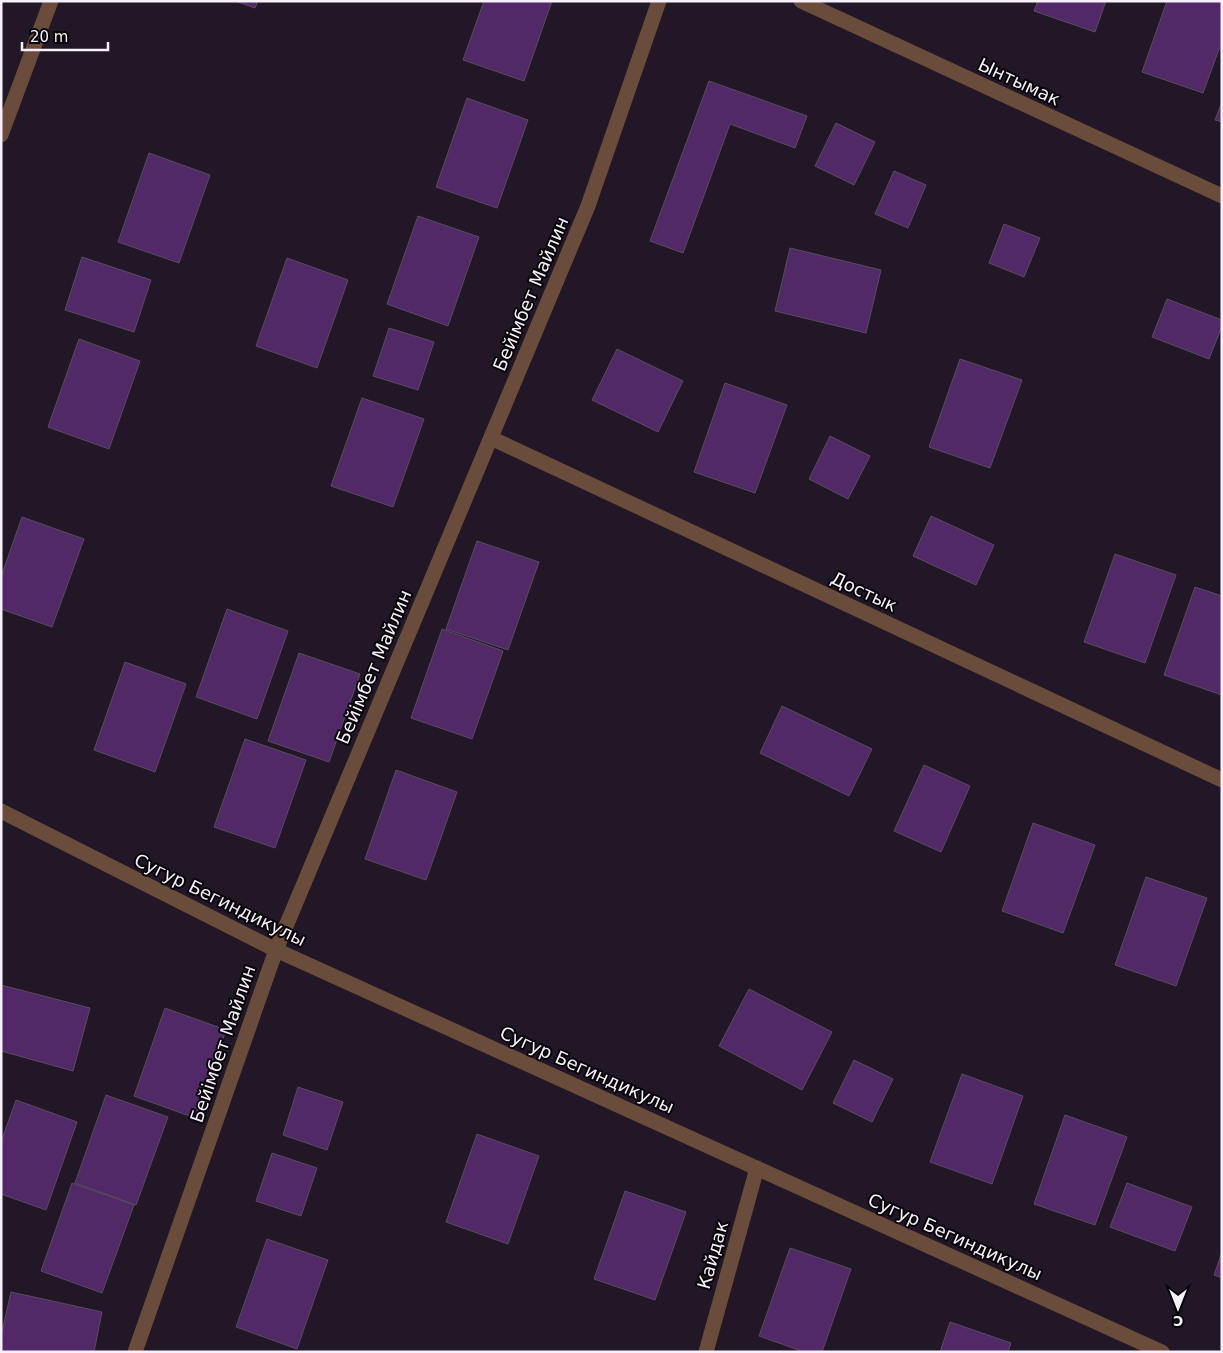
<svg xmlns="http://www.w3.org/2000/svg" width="1223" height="1353" font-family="'DejaVu Sans',sans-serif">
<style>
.building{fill:#512966;stroke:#584d5f}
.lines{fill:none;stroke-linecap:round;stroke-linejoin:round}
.minor{stroke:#6a4c3b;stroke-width:15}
.tertiary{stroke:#6a4c3b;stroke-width:15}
.labels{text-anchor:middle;stroke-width:4;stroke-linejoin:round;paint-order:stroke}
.street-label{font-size:18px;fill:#f7f0fa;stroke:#08050a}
</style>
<rect width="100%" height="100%" fill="#211726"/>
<!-- building -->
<g class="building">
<path d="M235 1H258L255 8Z"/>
<path d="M484 1H552L524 81 463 60Z"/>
<path d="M1038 1H1106L1095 32 1034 11Z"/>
<path d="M1167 1H1222V41L1203 93 1142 72Z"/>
<path d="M709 81 807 116 795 148 730 124 683 253 650 241Z"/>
<path d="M467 98 528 120 497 208 436 187Z"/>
<path d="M1222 102V122L1215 120Z"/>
<path d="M836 123 875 142 854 185 815 166Z"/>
<path d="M149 153 210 175 179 263 118 242Z"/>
<path d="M894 171 926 185 908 228 875 214Z"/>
<path d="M418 216 479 237 448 326 387 304Z"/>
<path d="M1004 224 1040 238 1024 277 989 263Z"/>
<path d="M790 248 881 270 866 333 775 311Z"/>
<path d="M82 257 151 280 134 332 65 310Z"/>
<path d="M287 258 348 280 317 368 256 346Z"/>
<path d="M1167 299 1222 320V326L1209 359 1152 337Z"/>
<path d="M389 328 434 342 418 390 373 376Z"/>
<path d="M79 339 140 361 109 449 48 427Z"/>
<path d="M617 349 683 381 658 432 592 400Z"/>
<path d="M960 359 1022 380 990 468 929 447Z"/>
<path d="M725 383 787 405 755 493 694 472Z"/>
<path d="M362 398 424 419 393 507 331 486Z"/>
<path d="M830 436 870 456 848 499 809 479Z"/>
<path d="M931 516 994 545 976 585 913 556Z"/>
<path d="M22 517 84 539 52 627 1 609V577Z"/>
<path d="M477 541 539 562 508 650 446 629Z"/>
<path d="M1115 554 1176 575 1145 663 1084 642Z"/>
<path d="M1195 587 1222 596V695L1164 675Z"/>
<path d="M227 609 288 631 257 719 196 697Z"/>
<path d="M442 629 503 651 472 739 411 718Z"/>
<path d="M299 653 360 674 329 762 268 741Z"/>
<path d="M125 662 186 684 155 772 94 750Z"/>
<path d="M782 706 872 749 849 796 760 753Z"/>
<path d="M245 739 306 760 275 848 214 827Z"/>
<path d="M924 765 970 786 941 852 894 831Z"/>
<path d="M396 770 457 792 426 880 365 859Z"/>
<path d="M1033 823 1095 845 1063 933 1002 911Z"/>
<path d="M1146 877 1207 898 1176 986 1115 965Z"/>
<path d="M1 985 90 1008 73 1071 1 1051Z"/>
<path d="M749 989 832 1032 802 1090 719 1046Z"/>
<path d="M165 1008 226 1030 195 1118 134 1096Z"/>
<path d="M854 1060 893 1079 872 1122 833 1103Z"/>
<path d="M962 1074 1023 1096 992 1184 930 1162Z"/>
<path d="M298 1087 343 1102 327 1150 283 1135Z"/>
<path d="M106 1095 168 1117 136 1205 75 1183Z"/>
<path d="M16 1100 77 1122 46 1210 1 1194V1142Z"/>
<path d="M1065 1115 1127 1137 1095 1225 1034 1204Z"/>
<path d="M477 1134 539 1156 508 1244 446 1222Z"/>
<path d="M272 1153 317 1168 301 1216 256 1201Z"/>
<path d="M72 1183 134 1205 102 1293 41 1271Z"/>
<path d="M1127 1183 1192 1207 1175 1251 1110 1227Z"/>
<path d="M625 1191 686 1212 655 1300 594 1279Z"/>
<path d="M267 1239 328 1260 297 1349 236 1327Z"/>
<path d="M790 1248 851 1269 822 1352H804L759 1336Z"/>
<path d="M1222 1252V1278L1214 1275Z"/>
<path d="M11 1292 102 1312 94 1352H1V1336Z"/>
<path d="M950 1322 1011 1343 1008 1352H940Z"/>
</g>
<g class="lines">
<!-- minor -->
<g class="minor">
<path d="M801 1 1222 196"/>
<path d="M1 135 51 1"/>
<path d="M491 438 1222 780"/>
<path d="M1 811 276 950 1162 1352"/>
<path d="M706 1352 757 1168"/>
</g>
<!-- tertiary -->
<path class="tertiary" d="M135 1352 276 950 588 206 659 1"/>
</g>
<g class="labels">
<!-- street labels -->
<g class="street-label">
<text transform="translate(1019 82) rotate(25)" y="6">Ынтымак</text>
<text transform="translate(531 294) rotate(-67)" y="6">Бейімбет Майлин</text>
<text transform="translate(864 592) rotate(25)" y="6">Достык</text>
<text transform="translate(374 667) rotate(-67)" y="6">Бейімбет Майлин</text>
<text transform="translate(220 900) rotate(26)" y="6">Сугур Бегиндикулы</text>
<text transform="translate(223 1044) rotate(-71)" y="6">Бейімбет Майлин</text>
<text transform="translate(587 1070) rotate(24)" y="6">Сугур Бегиндикулы</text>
<text transform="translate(955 1237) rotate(24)" y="6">Сугур Бегиндикулы</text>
<text transform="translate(713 1255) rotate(-74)" y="6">Кайдак</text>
</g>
</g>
<!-- border -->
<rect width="1223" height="1353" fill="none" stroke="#f7f0fa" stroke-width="5"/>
<!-- north arrow -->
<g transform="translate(1178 1308) rotate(180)" stroke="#08050a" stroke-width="4" paint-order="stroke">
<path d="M0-4L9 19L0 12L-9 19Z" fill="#f7f0fa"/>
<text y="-8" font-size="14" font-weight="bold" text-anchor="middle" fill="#f7f0fa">С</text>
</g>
<!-- scale -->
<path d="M22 42v8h86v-8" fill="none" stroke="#f7f0fa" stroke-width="2.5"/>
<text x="30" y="42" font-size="15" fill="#f7f0fa" stroke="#08050a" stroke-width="4" paint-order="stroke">20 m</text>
</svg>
